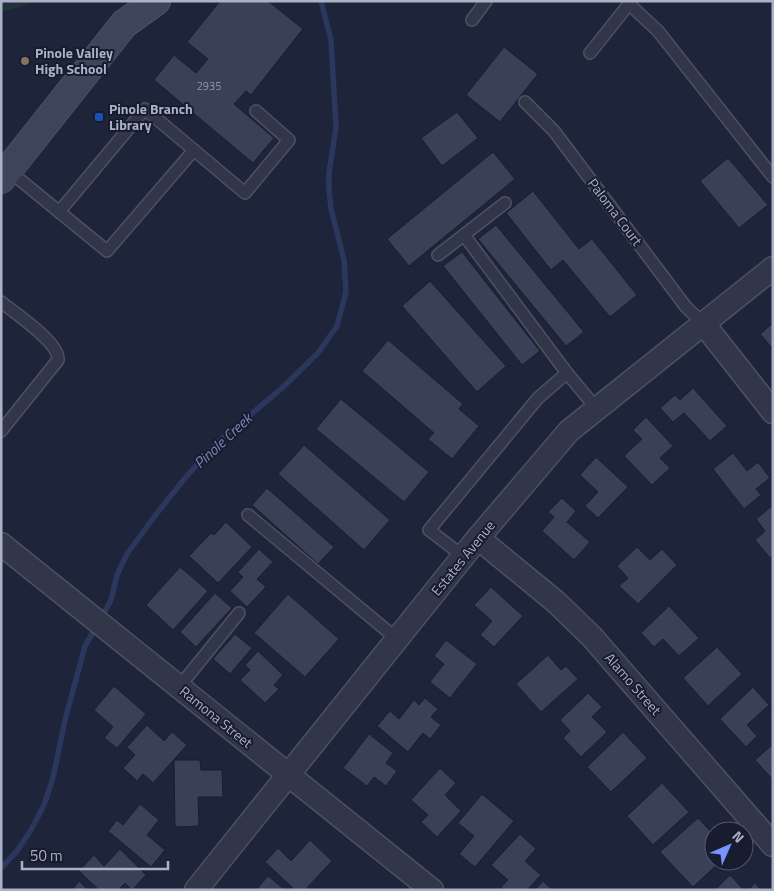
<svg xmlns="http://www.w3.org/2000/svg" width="774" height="891" font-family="'Titillium Web',sans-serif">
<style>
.green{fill:#20323a}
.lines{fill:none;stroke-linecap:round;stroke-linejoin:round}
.stream{stroke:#2c375e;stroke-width:5.5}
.building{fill:#394159;stroke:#191e30}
.lane-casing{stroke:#4c5164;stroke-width:14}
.street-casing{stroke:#4c5164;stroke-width:25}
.secondary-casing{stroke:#4c5164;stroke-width:30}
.lane{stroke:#313749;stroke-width:11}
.street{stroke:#313749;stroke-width:22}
.secondary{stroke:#3f445d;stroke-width:28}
.education-dot{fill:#8d6e63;stroke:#171c2e;stroke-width:2}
.transit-dot{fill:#1a4fb4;stroke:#171c2e;stroke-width:2}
.labels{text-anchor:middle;stroke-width:4;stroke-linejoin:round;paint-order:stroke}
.number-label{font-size:11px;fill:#8e95ab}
.poi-label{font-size:14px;font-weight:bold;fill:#abb1c6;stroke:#171c2e;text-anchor:start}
.street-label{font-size:14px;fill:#abb1c6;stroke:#171c2e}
.water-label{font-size:15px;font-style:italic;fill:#7886b7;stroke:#171c2e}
</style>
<rect width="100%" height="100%" fill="#1e2439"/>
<!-- green -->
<path class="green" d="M1 1H34L24 6 1 12Z"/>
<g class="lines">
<!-- stream -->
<g class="stream">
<path d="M101 619 111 600 117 575 127 554 154 517 185 478 219 441 281 389 318 353 337 326 346 292 344 260 331 209 329 189V173L336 127 331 40 321 1"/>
<path d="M1 868 17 851 31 830 44 805 53 778 65 720 85 646 96 627"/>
</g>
</g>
<!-- building -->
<g class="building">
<path d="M220 1H268L303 29 251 95 246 91 234 104 274 138 253 163 154 80 174 55 196 73 208 59 187 42Z"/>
<path d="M504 47 538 74 500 122 466 95Z"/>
<path d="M457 112 478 138 442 166 421 138Z"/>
<path d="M493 152 515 179 409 266 387 239Z"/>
<path d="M728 158 768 205 739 228 700 181Z"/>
<path d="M533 191 579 249 592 239 637 295 610 317 563 260 551 270 506 213Z"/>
<path d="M496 225 584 332 566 346 478 239Z"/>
<path d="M462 252 540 351 522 365 443 266Z"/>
<path d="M430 281 506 366 477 392 402 306Z"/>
<path d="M773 323V349L760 334Z"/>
<path d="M388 340 463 404 459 409 479 426 452 459 428 439 434 433 362 371Z"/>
<path d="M693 388 727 426 710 441 684 413 673 422 660 408 675 395 680 400Z"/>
<path d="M341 399 429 472 404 502 316 429Z"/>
<path d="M646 417 673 446 660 458 670 468 652 485 624 456 642 439 633 430Z"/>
<path d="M304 445 390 520 364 550 278 474Z"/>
<path d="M733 453 747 471 758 462 770 478 756 489 761 495 744 509 713 469Z"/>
<path d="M596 457 628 487 598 518 585 506 598 492 580 475Z"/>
<path d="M267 488 334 547 318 564 252 505Z"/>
<path d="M562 498 576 511 567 522 590 542 574 560 542 531 554 517 548 512Z"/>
<path d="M773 505V556L770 558 755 540 765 531 756 519Z"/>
<path d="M226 522 252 547 218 583 189 556 211 533 214 535Z"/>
<path d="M637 547 650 560 662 549 677 565 638 604 619 586 628 578 617 566Z"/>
<path d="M259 549 273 562 257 579 266 587 247 607 230 591 243 577 238 572Z"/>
<path d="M180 567 208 591 173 630 146 605Z"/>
<path d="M491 587 523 616 494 647 480 635 492 621 474 605Z"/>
<path d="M215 593 232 608 196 647 180 632Z"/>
<path d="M288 594 339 639 305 677 254 633Z"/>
<path d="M669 606 699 638 679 656 663 639 654 647 641 633Z"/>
<path d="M235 634 252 648 230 674 213 659Z"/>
<path d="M446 640 477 664 450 698 430 682 444 664 434 656Z"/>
<path d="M717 647 742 674 708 706 683 678Z"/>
<path d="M258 651 283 675 274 685 279 689 265 703 240 680 250 670 245 665Z"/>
<path d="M548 655 561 670 566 666 578 679 541 712 516 684Z"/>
<path d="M114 686 146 714 117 748 104 738 113 727 94 710Z"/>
<path d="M753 687 769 705 747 725 757 736 746 747 720 719Z"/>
<path d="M588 693 602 707 592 717 607 732 581 757 563 738 570 731 560 720Z"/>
<path d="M425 698 438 709 431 717 441 725 430 739 423 733 408 752 377 726 390 711 399 719 414 700 419 705Z"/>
<path d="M147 725 164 741 172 732 187 745 153 783 143 774 137 781 123 768 135 755 127 747Z"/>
<path d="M623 732 647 758 611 792 587 767Z"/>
<path d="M369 734 393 753 386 763 397 771 386 786 374 777 367 786 343 768Z"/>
<path d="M773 744V780L755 760Z"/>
<path d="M174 760H200L201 770H222L223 797H198L199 826 175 827Z"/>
<path d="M440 768 456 783 445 795 461 811 437 837 421 822 428 815 411 800Z"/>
<path d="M662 783 689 812 653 845 627 816Z"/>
<path d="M482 794 514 821 475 867 459 854 474 836 458 823Z"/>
<path d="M140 804 159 820 147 835 165 850 151 867 108 831 117 820 123 825Z"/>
<path d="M698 818 714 835V861H721L693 887 660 852Z"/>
<path d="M520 834 536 849 525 861 541 875 527 890H504L501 887 508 880 491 865Z"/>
<path d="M310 840 332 861 305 890H295L265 862 278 848 291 861Z"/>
<path d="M120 849 146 875 132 890 125 883 118 890H99L79 871 94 855 104 866Z"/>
<path d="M730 875 744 890H715Z"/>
<path d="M268 876 285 890H256Z"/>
<path d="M79 881 88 890H72Z"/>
<path d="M543 881 553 890H535Z"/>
<path d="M755 883 761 890H748Z"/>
</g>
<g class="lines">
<defs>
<g id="lane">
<path d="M472 20 486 1"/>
<path d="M590 53 629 4 658 31 773 177"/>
<path d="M525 102 554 131 686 307 703 323"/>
<path d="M8 170 107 251 194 150"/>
<path d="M59 212 145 109 245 193 289 140 256 111"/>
<path d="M464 235 567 373"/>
<path d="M438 255 505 203"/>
<path d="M1 302C14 312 60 343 58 360L1 431"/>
<path d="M248 515 397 639"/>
<path d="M463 556 429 530 538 398 567 373 597 409"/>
<path d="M179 687 239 613"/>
</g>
<g id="street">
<path d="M703 323 773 412"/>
<path d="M478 538 556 602 592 637 773 845"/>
<path d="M1 544 432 890"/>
<path d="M196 890 478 538 569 431 773 268"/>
</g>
<path id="secondary" d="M1 179 124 24 156 1"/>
</defs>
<!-- lane casing -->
<use href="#lane" class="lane-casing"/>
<!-- street casing -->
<use href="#street" class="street-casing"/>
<!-- secondary casing -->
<use href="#secondary" class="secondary-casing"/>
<!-- lane -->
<use href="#lane" class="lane"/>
<!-- street -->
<use href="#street" class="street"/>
<!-- secondary -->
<use href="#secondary" class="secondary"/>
</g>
<!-- markers -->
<circle class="education-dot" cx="25" cy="61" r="5"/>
<rect class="transit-dot" x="94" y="112" width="10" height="10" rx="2.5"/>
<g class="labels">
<!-- number labels -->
<g class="number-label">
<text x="209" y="90">2935</text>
</g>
<!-- poi labels -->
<g class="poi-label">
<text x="35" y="58">Pinole Valley<tspan x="35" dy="16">High School</tspan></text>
<text x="109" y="114">Pinole Branch<tspan x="109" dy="16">Library</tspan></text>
</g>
<!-- street labels -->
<g class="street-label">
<text transform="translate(615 212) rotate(53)" y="5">Paloma Court</text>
<text transform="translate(463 558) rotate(-51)" y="5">Estates Avenue</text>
<text transform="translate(633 684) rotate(49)" y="5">Alamo Street</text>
<text transform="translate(216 717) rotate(39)" y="5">Ramona Street</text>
</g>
<!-- water labels -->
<g class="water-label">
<text transform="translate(223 441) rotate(-43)" y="5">Pinole Creek</text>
</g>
</g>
<!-- border -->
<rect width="774" height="891" fill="none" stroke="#abb1c6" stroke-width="5"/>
<!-- north arrow -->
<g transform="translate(729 846) rotate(45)"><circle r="24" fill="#171c2e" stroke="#52586b"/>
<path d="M0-4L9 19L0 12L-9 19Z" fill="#7892ff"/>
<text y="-8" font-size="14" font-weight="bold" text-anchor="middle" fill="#abb1c6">N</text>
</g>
<!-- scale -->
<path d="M22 861v8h146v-8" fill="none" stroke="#abb1c6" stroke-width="2.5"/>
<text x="30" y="861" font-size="15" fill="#abb1c6" stroke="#171c2e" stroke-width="4" paint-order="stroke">50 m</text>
</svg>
